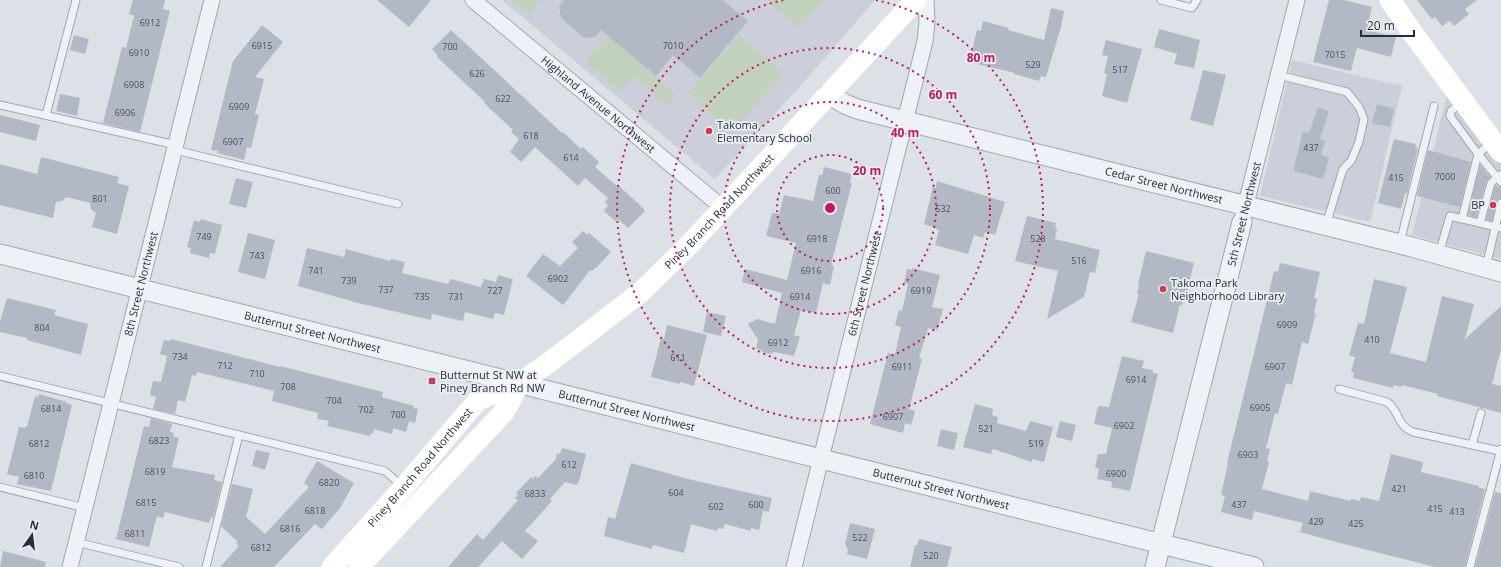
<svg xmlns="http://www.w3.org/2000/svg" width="1501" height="567" font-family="'Open Sans',sans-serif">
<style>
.built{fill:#cacfd9}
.green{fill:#c1d1bc}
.building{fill:#b3b9c4}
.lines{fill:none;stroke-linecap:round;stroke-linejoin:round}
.service-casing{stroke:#a1a7b1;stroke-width:9}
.minor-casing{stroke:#a1a7b1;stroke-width:17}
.tertiary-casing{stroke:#a1a7b1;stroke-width:21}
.service{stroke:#eef1f5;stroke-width:7}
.minor{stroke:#eef1f5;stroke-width:15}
.tertiary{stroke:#eef1f5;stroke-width:19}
.secondary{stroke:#fff;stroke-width:21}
.ring{fill:none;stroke:#c2185b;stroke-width:2;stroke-dasharray:2 4}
.poi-dot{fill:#d33a4f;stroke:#ebeff4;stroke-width:1.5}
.labels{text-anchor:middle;stroke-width:3.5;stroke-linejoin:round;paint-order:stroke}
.number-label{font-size:9px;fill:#48515f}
.street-label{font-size:11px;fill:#252e3d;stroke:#ebeff4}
.poi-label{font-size:11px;fill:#252e3d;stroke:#ebeff4;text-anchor:start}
.centre{fill:#c2185b;stroke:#ebeff4;stroke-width:2}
.ring-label{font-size:12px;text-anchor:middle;font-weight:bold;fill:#c2185b;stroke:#ebeff4;stroke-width:3.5;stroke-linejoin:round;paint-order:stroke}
</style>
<rect width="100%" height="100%" fill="#dce0e7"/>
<!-- built -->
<g class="built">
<path d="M502 0H875L804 82 715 179Z"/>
<path d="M1292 60 1402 86 1370 222 1260 196Z"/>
<path d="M1448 91 1501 163V259L1412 235Z"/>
</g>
<!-- green -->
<g class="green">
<path d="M512 0H541L529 14Z"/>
<path d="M767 0H823L800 28Z"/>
<path d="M740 35 784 74 732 132 688 93Z"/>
<path d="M608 36 676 95 668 105 633 76 620 91 585 61Z"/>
</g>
<!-- building -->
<g class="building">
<path d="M133 0H165L163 9 170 11 140 132 103 123 122 47 126 48 134 16 129 14Z"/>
<path d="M377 0H431L409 27Z"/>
<path d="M564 0H723L748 21 700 78 673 55 656 76 601 30 595 37 584 38 561 18 559 6Z"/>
<path d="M1329 0H1344L1372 7 1367 30 1396 37 1391 57 1357 48 1351 71 1313 62Z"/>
<path d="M1417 0H1477L1465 9 1469 14 1454 26 1450 21 1442 26 1435 17 1432 19Z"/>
<path d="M1051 8 1064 11 1061 27 1046 77 1041 76 1039 81 1014 74 1015 73 969 62 977 30 981 31 983 21 1009 28 1008 30 1044 40Z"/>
<path d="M262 25 283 42 255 77 264 79 255 114 259 115 251 148 247 147 244 160 217 153 218 151 211 150 233 61Z"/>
<path d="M1159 29 1200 40 1194 68 1174 64 1177 54 1154 47Z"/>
<path d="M451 30 562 133 563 132 581 149 583 147 599 162 595 167 618 187 619 186 644 209H643L645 211 628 228 618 219 615 221 604 211 608 205 605 202 608 198 585 178 578 186 535 147 521 162 510 152 519 139 511 132 513 130 484 103 485 102 437 57 438 56 432 49Z"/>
<path d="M74 35 89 39 85 54 70 50Z"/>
<path d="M1106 40 1142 49 1127 103 1102 96 1107 74 1104 73 1108 56 1102 55Z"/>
<path d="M1203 70 1226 75 1213 126 1190 120Z"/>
<path d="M60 94 80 98 77 116 56 111Z"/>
<path d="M1377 104 1394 109 1390 127 1372 123Z"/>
<path d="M1318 107 1329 111 1320 140 1325 141 1321 155 1329 158 1323 179 1294 171 1295 167H1294L1303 132 1309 133Z"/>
<path d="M0 115 40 125 36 141 0 132Z"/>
<path d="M1394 139 1416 144 1415 147 1418 148 1407 194 1405 193 1401 209 1378 203Z"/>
<path d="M1428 150 1471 162 1460 207 1417 196Z"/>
<path d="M41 157 119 177 117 183 129 186 117 234 92 227 96 213 91 209 90 203 66 197 62 201 56 202 53 218 0 205V164L37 174Z"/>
<path d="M1480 165 1490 177 1486 182 1476 217 1468 215Z"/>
<path d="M824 167 852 174 850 182 852 183 831 265 834 266 830 285 823 283 816 313 801 310 794 335 800 337 794 356 774 352 771 354 762 352 761 350 756 348 758 340 748 324 757 319 775 324 782 293 742 282 745 269 787 280 796 243 766 236 772 213 779 214 784 195 813 201 819 175H822Z"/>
<path d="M236 178 253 182 246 208 229 204Z"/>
<path d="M937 181 1005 202 995 235 985 232 983 238 974 235 968 254 935 245 939 230H936L937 228 924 224 933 187 936 188Z"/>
<path d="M1495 186 1501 187V198L1496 201 1492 221 1486 219Z"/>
<path d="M1027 216 1056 223 1055 228H1057L1055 239 1100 250 1095 273 1090 272 1084 297 1047 319 1058 271 1015 261Z"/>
<path d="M201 219 222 225 215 254 210 253 209 258 190 253 191 248 187 247 194 220 200 222Z"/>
<path d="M583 231 587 235 589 233 611 252 596 268H595L592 271 590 270 563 305 526 276 543 254 560 266 578 248 572 242Z"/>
<path d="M248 233 275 240 265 279 238 272Z"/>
<path d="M307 248 344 257 346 249 390 261 391 259 405 262 402 273 448 284 450 279 481 287 484 279 496 282 498 275 513 279 504 315 495 313 493 319 465 312 463 321 432 314 431 320 358 303 298 286Z"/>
<path d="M1146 251 1194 263 1186 296 1184 295 1182 305H1180L1173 333 1131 322 1139 294H1137L1139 284H1138Z"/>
<path d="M1280 263 1320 272 1314 298 1317 299 1314 313H1316L1308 344 1302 342 1292 385 1286 383 1278 414 1275 413 1266 448 1270 449 1267 461 1269 462 1262 489 1308 501 1310 491 1351 501V499L1360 501 1361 497 1379 501 1391 454 1423 462 1421 472 1479 486V488L1485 489 1465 567H1435L1340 543 1300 532 1303 523 1254 511 1252 520 1221 512 1225 496 1221 495 1228 463H1227L1274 271 1278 272Z"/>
<path d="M912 268 940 275 932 307 943 309 937 330 928 328 919 358 922 359 909 409 915 411 911 425 905 423 903 433 870 424 888 353 895 354 901 327 895 325 899 310 902 311 908 284 904 283 907 269 912 270Z"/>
<path d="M1374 279 1407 287 1390 353 1426 362 1442 296 1474 304 1465 339 1501 306V349L1492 384 1501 386V413L1437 396 1438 394 1402 385V387L1394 385 1393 388 1353 378 1354 372H1351L1355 357 1349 356 1358 323 1364 324Z"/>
<path d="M7 298 56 310 54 315 88 324 81 355 27 340V338L0 332V322Z"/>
<path d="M707 312 726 316 721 336 703 332Z"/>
<path d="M667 325 707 335 694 386 680 382V384L651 377 661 338 664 339Z"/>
<path d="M171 339 280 367V366L383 392 382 397 414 406 413 408 418 409 415 423 409 421 406 432 393 428 392 434 374 429 373 434 370 433V436L327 426 329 421 317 419 318 413 272 401 274 391 197 372 196 376 192 375 185 402 178 400 175 414 153 409 156 397 150 395 153 381 161 382 167 356 160 354 164 340 170 341Z"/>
<path d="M1122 356 1144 361 1142 368 1153 370V373L1158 374 1130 491 1111 487 1112 482 1097 479 1099 469 1095 468 1098 454H1106L1112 428 1094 424 1098 406 1109 407Z"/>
<path d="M39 394 67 402 66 403 72 405 51 491 17 484 19 477 7 474 19 427 25 428V427H27L35 396 38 397Z"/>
<path d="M975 404 993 409 992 415 998 417 997 423 1026 431 1030 421 1053 427 1044 462 1032 459V462L993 449 991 454 963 447Z"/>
<path d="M151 418 172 424 170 432 174 433 173 436 179 438 172 467 215 475 214 480 222 482 213 519 211 517 209 523 165 512 163 518 157 516 149 547 116 539 144 426 149 427Z"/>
<path d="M1060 421 1076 425 1072 441 1056 437Z"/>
<path d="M941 429 958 433 954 450 937 446Z"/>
<path d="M562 448 586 454 579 482H578L577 485 565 482 550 499 552 501 525 531 538 541 522 559 502 541 478 567H448L477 534 483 540 518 500 515 498 518 495 516 493 531 477 533 479 535 476 538 478 556 459 557 453 560 454Z"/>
<path d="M256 450 270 453 265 470 252 466Z"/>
<path d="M317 461 354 483 340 508 322 529 315 524 274 567H220L239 546 236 543 238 542 221 526 232 484 253 489 246 517 265 534 309 487 304 483Z"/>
<path d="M631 463 692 480 772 498 769 512 763 511 759 530 751 528V531L725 524 723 529 718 528 717 531 691 524 684 553 653 545 652 549 604 536 608 517 615 519Z"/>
<path d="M1495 492 1501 493V567H1475Z"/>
<path d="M850 523 875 529 867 559 847 554 848 550 845 544Z"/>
<path d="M919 539 952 547 947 567H910L915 545H917Z"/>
<path d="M3 551 46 562 45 567H0Z"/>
</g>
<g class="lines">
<defs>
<g id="service">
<path d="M1161 0 1192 8 1197 0"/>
<path d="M1278 75 1347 92 1359 107 1364 119 1359 142 1351 161 1343 169 1326 225"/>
<path d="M1461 103 1451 111 1450 116 1478 154 1501 182"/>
<path d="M0 105 176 145"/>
<path d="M46 115 76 0"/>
<path d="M175 150 398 204"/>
<path d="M1462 219 1478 154 1491 143"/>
<path d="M1480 223 1491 183 1500 175"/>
<path d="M1400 243 1434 106"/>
<path d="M1439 254 1450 216 1501 228"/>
<path d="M1486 267 1501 203"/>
<path d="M0 376 385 471 402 486"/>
<path d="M1339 389 1387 402C1400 411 1396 425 1413 432L1500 451"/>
<path d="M1472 445 1481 413"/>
<path d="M0 487 85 508"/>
<path d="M76 542 179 567"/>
<path d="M206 567 239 435"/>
<path d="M1470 567 1501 449"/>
</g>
<g id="minor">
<path id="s1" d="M473 0 723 208"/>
<path d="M1243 216 1297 0"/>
<path id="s2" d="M70 567 212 0"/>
<path id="s3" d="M794 567 925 41 927 22 926 0"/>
</g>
<g id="tertiary">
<path id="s4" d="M828 94 845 104 857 109 1412 247 1501 272"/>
<path id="s5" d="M0 254 1254 567"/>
<path d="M1155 567 1242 222"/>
</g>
</defs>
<!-- service casing -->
<use href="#service" class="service-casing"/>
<!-- minor casing -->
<use href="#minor" class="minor-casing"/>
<!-- tertiary casing -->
<use href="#tertiary" class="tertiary-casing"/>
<!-- service -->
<use href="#service" class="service"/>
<!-- minor -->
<use href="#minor" class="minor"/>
<!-- tertiary -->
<use href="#tertiary" class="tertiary"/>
<!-- secondary -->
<g class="secondary">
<path d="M1390 0 1414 35 1501 152"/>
<path id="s6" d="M332 567 404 487 478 400 519 384 555 358 641 292 689 245 916 0"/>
<path d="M359 567 504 412 519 384"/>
</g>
</g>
<!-- distance rings -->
<g class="ring">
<circle cx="830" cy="208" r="53"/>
<circle cx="830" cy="208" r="106"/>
<circle cx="830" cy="208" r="160"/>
<path d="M876 0A213 213 0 1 1 784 0"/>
</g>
<!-- markers -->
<g class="poi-dot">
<circle cx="709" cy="131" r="4"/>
<circle cx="1493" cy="205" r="4"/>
<circle cx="1163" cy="289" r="4"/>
<rect x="428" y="377" width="8" height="8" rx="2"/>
</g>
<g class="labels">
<!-- number labels -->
<g class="number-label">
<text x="150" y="26">6912</text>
<text x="262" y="49">6915</text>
<text x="673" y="49">7010</text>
<text x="450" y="50">700</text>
<text x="139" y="56">6910</text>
<text x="1335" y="58">7015</text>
<text x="1033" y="68">529</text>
<text x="1120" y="73">517</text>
<text x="477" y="77">626</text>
<text x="134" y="88">6908</text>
<text x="503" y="102">622</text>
<text x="239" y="110">6909</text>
<text x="125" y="116">6906</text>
<text x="531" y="139">618</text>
<text x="233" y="145">6907</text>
<text x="1311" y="151">437</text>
<text x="571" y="161">614</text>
<text x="1445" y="180">7000</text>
<text x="1396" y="181">415</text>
<text x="833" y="194">600</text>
<text x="100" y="202">801</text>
<text x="943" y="212">532</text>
<text x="204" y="240">749</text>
<text x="817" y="242">6918</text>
<text x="1038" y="242">528</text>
<text x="257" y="259">743</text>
<text x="1079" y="264">516</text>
<text x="316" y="274">741</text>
<text x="811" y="274">6916</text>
<text x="558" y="282">6902</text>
<text x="349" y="284">739</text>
<text x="386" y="293">737</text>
<text x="495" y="294">727</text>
<text x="921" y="294">6919</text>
<text x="422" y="300">735</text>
<text x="456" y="300">731</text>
<text x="800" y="300">6914</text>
<text x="1287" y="328">6909</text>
<text x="42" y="331">804</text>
<text x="1372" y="343">410</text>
<text x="778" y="346">6912</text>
<text x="180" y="360">734</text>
<text x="678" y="361">611</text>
<text x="225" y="369">712</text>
<text x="902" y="370">6911</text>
<text x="1275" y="370">6907</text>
<text x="257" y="377">710</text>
<text x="1136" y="383">6914</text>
<text x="288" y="390">708</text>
<text x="334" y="404">704</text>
<text x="1260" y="411">6905</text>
<text x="51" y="412">6814</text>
<text x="366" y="413">702</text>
<text x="398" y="418">700</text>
<text x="893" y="420">6907</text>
<text x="1124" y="429">6902</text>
<text x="986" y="432">521</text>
<text x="159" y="444">6823</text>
<text x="39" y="447">6812</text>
<text x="1036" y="447">519</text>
<text x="1248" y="458">6903</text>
<text x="569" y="468">612</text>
<text x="155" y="475">6819</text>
<text x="1116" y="477">6900</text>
<text x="34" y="479">6810</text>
<text x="329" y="486">6820</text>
<text x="1399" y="492">421</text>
<text x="676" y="496">604</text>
<text x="535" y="497">6833</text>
<text x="146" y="506">6815</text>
<text x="756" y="508">600</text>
<text x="1239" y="508">437</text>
<text x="716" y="510">602</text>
<text x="1435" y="512">415</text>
<text x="315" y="514">6818</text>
<text x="1457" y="515">413</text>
<text x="1316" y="525">429</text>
<text x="1356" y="527">425</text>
<text x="290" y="532">6816</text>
<text x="135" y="537">6811</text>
<text x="860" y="541">522</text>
<text x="261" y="551">6812</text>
<text x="931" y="559">520</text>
</g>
<!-- street labels -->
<g class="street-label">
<text dy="4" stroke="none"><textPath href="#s1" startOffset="163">Highland Avenue Northwest</textPath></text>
<text dy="4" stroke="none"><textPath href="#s4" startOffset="349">Cedar Street Northwest</textPath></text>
<text dy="4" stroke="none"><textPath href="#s6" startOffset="531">Piney Branch Road Northwest</textPath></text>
<text transform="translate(1244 214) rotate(-76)" y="4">5th Street Northwest</text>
<text dy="4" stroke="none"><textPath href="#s2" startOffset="292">8th Street Northwest</textPath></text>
<text dy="4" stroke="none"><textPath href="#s3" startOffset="292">6th Street Northwest</textPath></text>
<text dy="4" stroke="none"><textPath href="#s5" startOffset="322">Butternut Street Northwest</textPath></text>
<text dy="4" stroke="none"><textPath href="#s5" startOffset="646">Butternut Street Northwest</textPath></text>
<text dy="4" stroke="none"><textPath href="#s6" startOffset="133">Piney Branch Road Northwest</textPath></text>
<text dy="4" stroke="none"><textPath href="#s5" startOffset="970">Butternut Street Northwest</textPath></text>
</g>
<!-- poi labels -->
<g class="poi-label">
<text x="717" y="129">Takoma<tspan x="717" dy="13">Elementary School</tspan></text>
<text x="1485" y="209" text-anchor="end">BP</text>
<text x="1171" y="287">Takoma Park<tspan x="1171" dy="13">Neighborhood Library</tspan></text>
<text x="440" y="379">Butternut St NW at<tspan x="440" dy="13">Piney Branch Rd NW</tspan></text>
</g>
</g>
<circle cx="830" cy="208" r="6" class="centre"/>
<g class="ring-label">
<text x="981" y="62">80 m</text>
<text x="943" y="99">60 m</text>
<text x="905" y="137">40 m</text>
<text x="867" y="175">20 m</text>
</g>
<!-- north arrow -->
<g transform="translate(32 535) rotate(14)" stroke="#ebeff4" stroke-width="3" paint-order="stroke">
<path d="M0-3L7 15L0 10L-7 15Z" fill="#252e3d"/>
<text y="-6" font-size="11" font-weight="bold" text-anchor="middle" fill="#252e3d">N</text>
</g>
<!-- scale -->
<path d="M1361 30v6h53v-6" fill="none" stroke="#252e3d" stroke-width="2"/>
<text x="1367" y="30" font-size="12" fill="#252e3d" stroke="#ebeff4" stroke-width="3" paint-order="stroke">20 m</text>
</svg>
